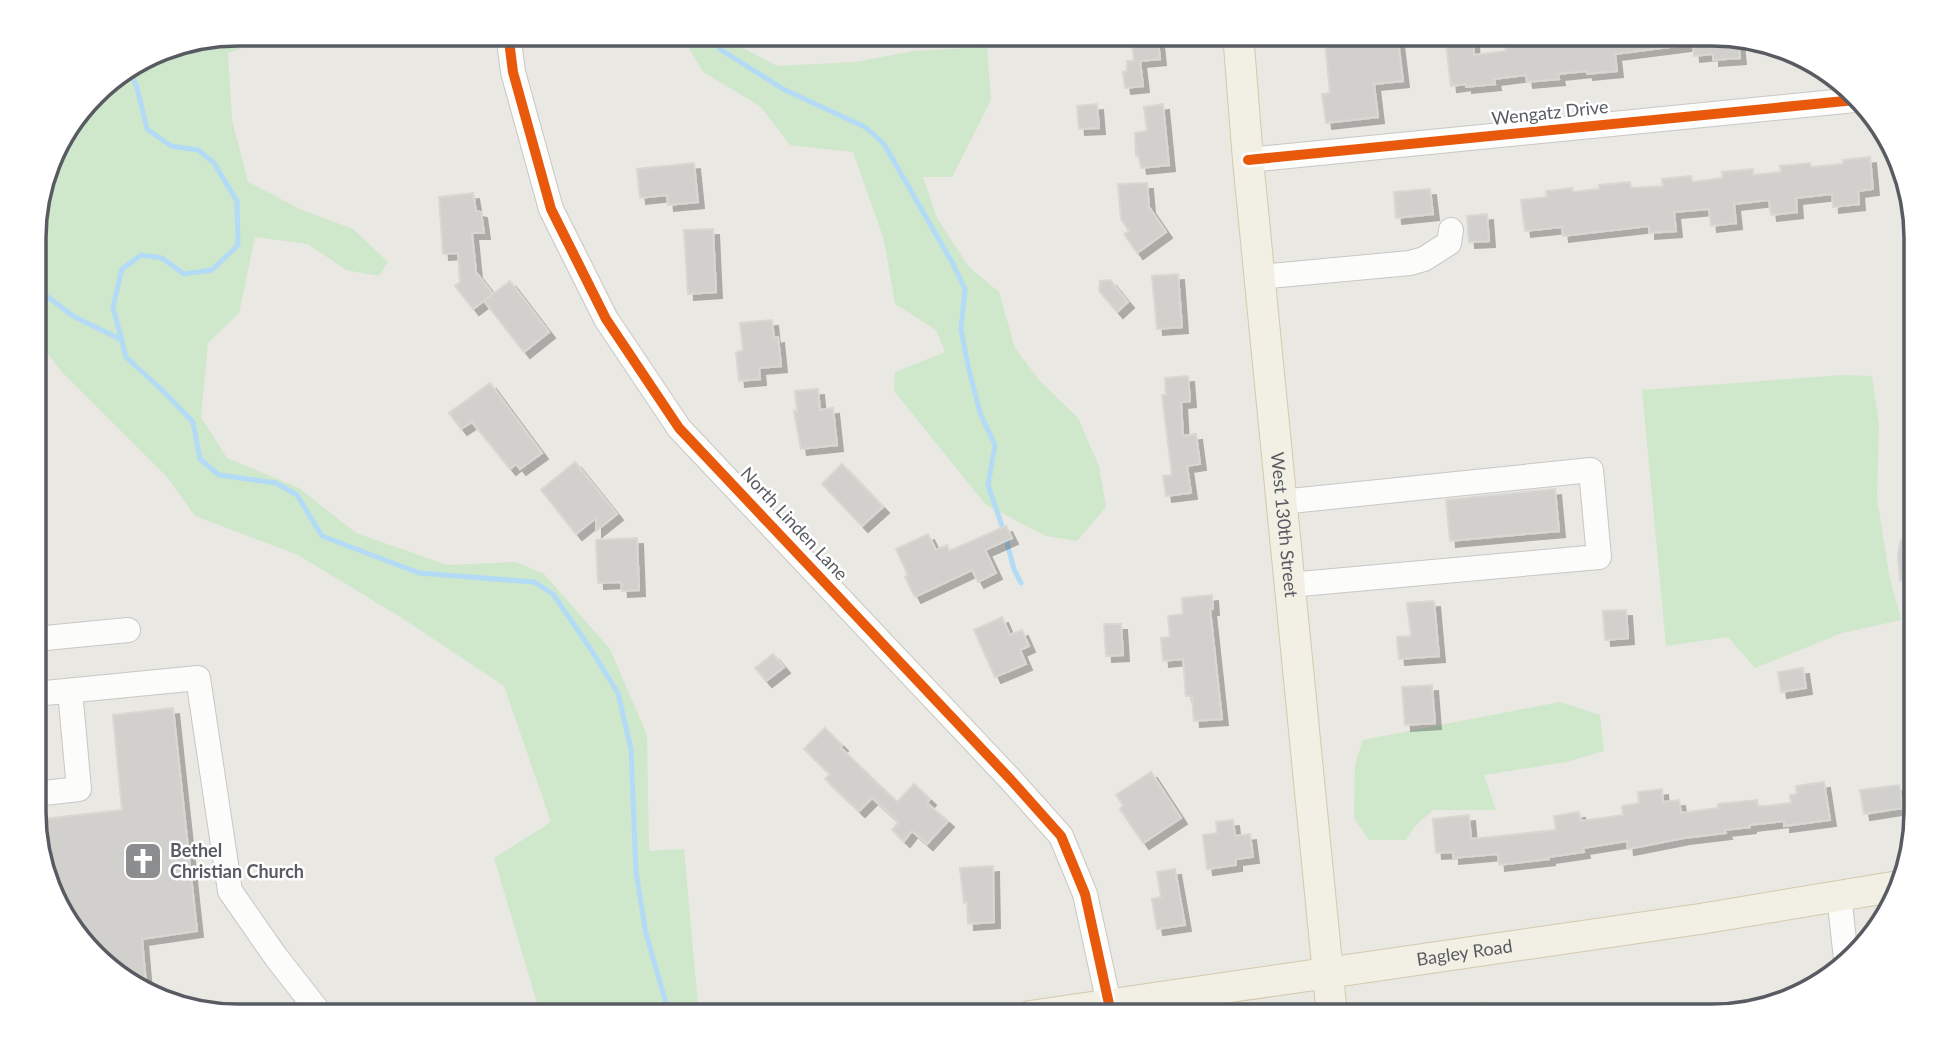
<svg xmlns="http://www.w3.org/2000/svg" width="1950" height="1049" font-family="Lato,sans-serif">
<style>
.green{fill:#cfe7cb}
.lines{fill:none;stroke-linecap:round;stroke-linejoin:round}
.stream{stroke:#b3dbf6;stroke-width:5}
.building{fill:#d1d0cc;stroke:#d9d7d2;stroke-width:2;filter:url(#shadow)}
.minor-casing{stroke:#c7c7c6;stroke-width:26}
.major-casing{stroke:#d4c9ad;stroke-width:32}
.minor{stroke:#fcfcfb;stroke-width:24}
.major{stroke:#f2efe5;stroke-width:30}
.cycleway-casing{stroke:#fff;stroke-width:15}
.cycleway{stroke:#e8590c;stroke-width:10}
.labels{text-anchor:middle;stroke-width:5;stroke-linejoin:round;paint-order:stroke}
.street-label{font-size:18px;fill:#585c62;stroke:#fff}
.poi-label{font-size:18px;font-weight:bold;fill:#585c62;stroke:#fff;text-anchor:start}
.rim{fill:none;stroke:#585c62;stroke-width:3.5}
</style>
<defs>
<filter id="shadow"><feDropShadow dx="6" dy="6" stdDeviation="0" flood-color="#0004"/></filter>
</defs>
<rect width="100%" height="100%" fill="#eae8e2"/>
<!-- green -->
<g class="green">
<path d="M237 33H270V38L228 53 232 120 248 182 300 209 353 229 388 262 379 276 346 270 308 244 255 237 239 313 208 343 201 417 227 458 299 488 356 533 447 565 516 562 544 574 610 649 647 735 649 851 684 849 699 1016H541L494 858 551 822 504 686 402 618 298 555 195 516 167 477 61 371 34 336V223L54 147 102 84 159 49Z"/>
<path d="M680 33H715L777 66 855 62 914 51 987 47 991 100 952 177H923L937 218 969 267 999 292 1015 348 1039 380 1078 418 1099 466 1106 507 1077 541 1046 536 986 505 894 391 895 372 945 352 936 330 895 304 884 240 853 152 790 145 760 106 703 72Z"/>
<path d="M1842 375 1872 376 1879 424 1877 498 1889 574 1901 620 1842 633 1755 668 1728 637 1666 646 1642 390Z"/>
<path d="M1560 702 1600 715 1604 751 1566 762 1484 775 1496 810H1433L1415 826 1406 840H1369L1354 818 1355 764 1363 740Z"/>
<path d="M1485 1001 1484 1015H1411L1421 1010Z"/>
</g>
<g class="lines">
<!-- stream -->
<g class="stream">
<path d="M712 33 720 49 783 89 865 127 884 144 953 264 965 289 961 329 968 366 980 413 995 445 988 485 1004 532 1014 569 1021 583"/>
<path d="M129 68 137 88 147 129 171 146 198 150 214 163 237 201 238 245 212 270 184 274 162 258 141 255 122 269 113 307 126 357 162 390 193 422 200 459 219 475 276 483 297 495 322 536 419 573 534 582 553 594 590 648 618 693 631 749 636 872 646 934 669 1013"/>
<path d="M34 292 48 297 73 316 122 340"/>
</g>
</g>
<!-- building -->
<g class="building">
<path d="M1131 33H1153L1154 41H1158L1160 59 1140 61 1143 86 1125 88 1123 72 1127 71V61H1134Z"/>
<path d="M1324 33H1351L1352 37 1371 35 1372 42 1398 40 1403 81 1374 84 1378 117 1326 123 1322 94 1330 93Z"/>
<path d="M1504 33H1595L1596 40 1629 36 1628 33H1713L1738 39 1740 58 1713 60V54L1694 56 1693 44 1615 54 1617 71 1587 74V71L1558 74 1559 79 1527 82 1526 75 1494 79 1495 84 1466 87V84L1451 86 1446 43 1473 40 1474 55 1506 51Z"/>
<path d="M1097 104 1099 128 1079 129 1077 106Z"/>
<path d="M1163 104 1169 165 1141 168 1139 156H1136L1135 133 1147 131 1144 107Z"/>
<path d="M1870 157 1873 189 1858 191 1859 204 1833 207 1832 194 1796 198 1797 212 1771 215 1769 200 1734 204 1736 223 1711 226 1709 209 1674 212 1676 231 1649 233V226L1563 236 1562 227 1525 231 1521 200 1547 197 1546 191 1572 188 1573 192 1599 189V185L1630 182 1631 188 1663 186 1662 179 1691 176 1692 182 1723 178 1722 172 1753 169V175L1781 172 1780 166 1810 163 1811 167 1843 164V160Z"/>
<path d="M694 163 698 202 668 205 667 195 640 198 637 169Z"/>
<path d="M1147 183 1149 207 1166 232 1137 253 1124 234 1129 231 1121 219 1118 184Z"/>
<path d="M1430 189 1433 214 1396 218 1394 192Z"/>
<path d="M473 193 476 211 481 212 484 233H472L476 272 493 294 473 309 455 286 460 282 458 253 443 254 439 197Z"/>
<path d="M1487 214 1489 241 1469 242 1467 216Z"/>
<path d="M713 229 716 292 688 294 684 230Z"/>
<path d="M1178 274 1182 327 1157 329 1152 276Z"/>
<path d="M1110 280 1128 302 1117 312 1099 291 1100 281Z"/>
<path d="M510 281 549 332 524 352 484 301Z"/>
<path d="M772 320 774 338 778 337 781 366 759 368 760 379 739 381 736 353 743 350 740 323Z"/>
<path d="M1188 376 1190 401 1181 402 1183 436 1196 434 1200 464 1187 466 1191 493 1166 496 1163 476 1172 475 1162 395H1166L1165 378Z"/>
<path d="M490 383 542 453 520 469 516 464 510 469 472 422 461 429 449 413Z"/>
<path d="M818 389 820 410 833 408 837 445 801 449 794 411H797L795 391Z"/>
<path d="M575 462 617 514 596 531V518L576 534 541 490Z"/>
<path d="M842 464 883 507 862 526 822 484Z"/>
<path d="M1555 489 1559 531 1450 541 1446 500Z"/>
<path d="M1916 510V579L1900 581 1898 555 1900 543Z"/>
<path d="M1006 526 1012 538 985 550 996 573 978 582 972 570 915 597 905 577 908 575 896 549 928 534 936 550 947 545 949 551Z"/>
<path d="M637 538 639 590 622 591 621 582 598 583 596 540Z"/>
<path d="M1212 595 1213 609H1210L1222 719 1194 721 1192 696H1186L1183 659 1163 661 1161 638 1170 637 1168 616 1183 614 1182 598Z"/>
<path d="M1434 601 1439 656 1399 659 1397 637 1411 636 1407 603Z"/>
<path d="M1626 610 1628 638 1605 640 1603 611Z"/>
<path d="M1002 617 1010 635 1022 630 1029 646 1020 650 1026 664 995 677 974 630Z"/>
<path d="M1104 624H1121L1123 655 1106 656Z"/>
<path d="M773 654 784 667 766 681 755 668Z"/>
<path d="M1803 668 1806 688 1781 692 1778 672Z"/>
<path d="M1432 685 1435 723 1405 725 1402 687Z"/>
<path d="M173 708 197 931 142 939 147 995 68 925 35 839V820L122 810 113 715Z"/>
<path d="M825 728 842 745 840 747 897 802 914 784 930 799 927 803 948 821 927 844 912 831 904 841 892 830 899 822 872 798 859 811 825 779 830 774 804 749Z"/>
<path d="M1151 772 1181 818 1143 843 1120 809 1123 805 1116 795Z"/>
<path d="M1824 782 1830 820 1784 826V821L1750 825V827L1724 830 1726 833 1684 838 1628 849 1627 841 1583 848 1584 852 1549 857V859L1499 865 1498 854 1453 858V852L1436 853 1433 819 1469 815 1471 839 1556 830 1554 816 1579 812 1581 821 1623 815 1622 806 1639 803 1638 792 1662 789 1663 802 1679 800 1681 813 1718 808V804L1757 800 1758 807 1791 803 1790 795 1797 794 1796 786Z"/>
<path d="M1899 785 1903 808 1864 814 1860 790Z"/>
<path d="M1233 820 1235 836 1250 834 1253 857 1236 859V865L1207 869 1203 835 1217 833 1216 822Z"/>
<path d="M993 866 994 922 968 924 967 902 964 903 960 868Z"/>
<path d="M1175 869 1185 925 1157 929 1152 899 1161 897 1157 872Z"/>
</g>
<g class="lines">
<defs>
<g id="minor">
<path d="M508 33 513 72 551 209 606 319 679 428 1011 780 1061 836 1085 894 1109 1004"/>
<path d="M1248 160 1855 100"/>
<path d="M1259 277 1410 263 1424 259 1449 243 1451 230"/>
<path d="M1281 502 1591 470 1599 557 1289 585"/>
<path d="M35 639 128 630"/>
<path d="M35 694 198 678 230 891 276 957 322 1016"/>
<path d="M35 794 79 789 70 691"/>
<path d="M1839 895 1846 959"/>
</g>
<g id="major">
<path id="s1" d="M1238 33 1248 160 1332 1015"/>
<path id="s2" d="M1030 1016 1700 919 1899 886"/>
</g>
</defs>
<!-- minor casing -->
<use href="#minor" class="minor-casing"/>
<!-- major casing -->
<use href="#major" class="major-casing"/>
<!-- minor -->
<use href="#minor" class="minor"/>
<!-- major -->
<use href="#major" class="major"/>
<defs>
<g id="cycleway">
<path d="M508 33 513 72 551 209 606 319 679 428 1011 780 1061 836 1085 894 1109 1004"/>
<path d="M1248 160 1855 100"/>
</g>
</defs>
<!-- cycleway casing -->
<use href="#cycleway" class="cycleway-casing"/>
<!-- cycleway -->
<use href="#cycleway" class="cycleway"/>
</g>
<!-- icons -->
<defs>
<symbol id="church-square" viewBox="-11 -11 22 22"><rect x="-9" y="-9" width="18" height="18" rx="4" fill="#8b8d8f" stroke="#fff"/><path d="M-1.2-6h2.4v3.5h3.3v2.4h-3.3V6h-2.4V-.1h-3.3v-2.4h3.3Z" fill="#fff"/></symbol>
</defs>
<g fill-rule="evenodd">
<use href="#church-square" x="121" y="839" width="44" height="44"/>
</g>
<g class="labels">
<!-- street labels -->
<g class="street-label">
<text transform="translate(1550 113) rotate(-6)" y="6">Wengatz Drive</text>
<text transform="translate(794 524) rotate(47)" y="6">North Linden Lane</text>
<text dy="6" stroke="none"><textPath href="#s1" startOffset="494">West 130th Street</textPath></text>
<text dy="6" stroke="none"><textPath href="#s2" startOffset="439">Bagley Road</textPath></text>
</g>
<!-- poi labels -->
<g class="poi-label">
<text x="170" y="857">Bethel<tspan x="170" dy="21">Christian Church</tspan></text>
</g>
</g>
<!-- crop -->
<path d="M0 0H1950V1049H0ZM238 46H1712A192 192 0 0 1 1904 238V812A192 192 0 0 1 1712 1004H238A192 192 0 0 1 46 812V238A192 192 0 0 1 238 46Z" fill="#fff" fill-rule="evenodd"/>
<path class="rim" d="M238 46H1712A192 192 0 0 1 1904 238V812A192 192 0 0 1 1712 1004H238A192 192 0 0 1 46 812V238A192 192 0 0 1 238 46Z"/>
</svg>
